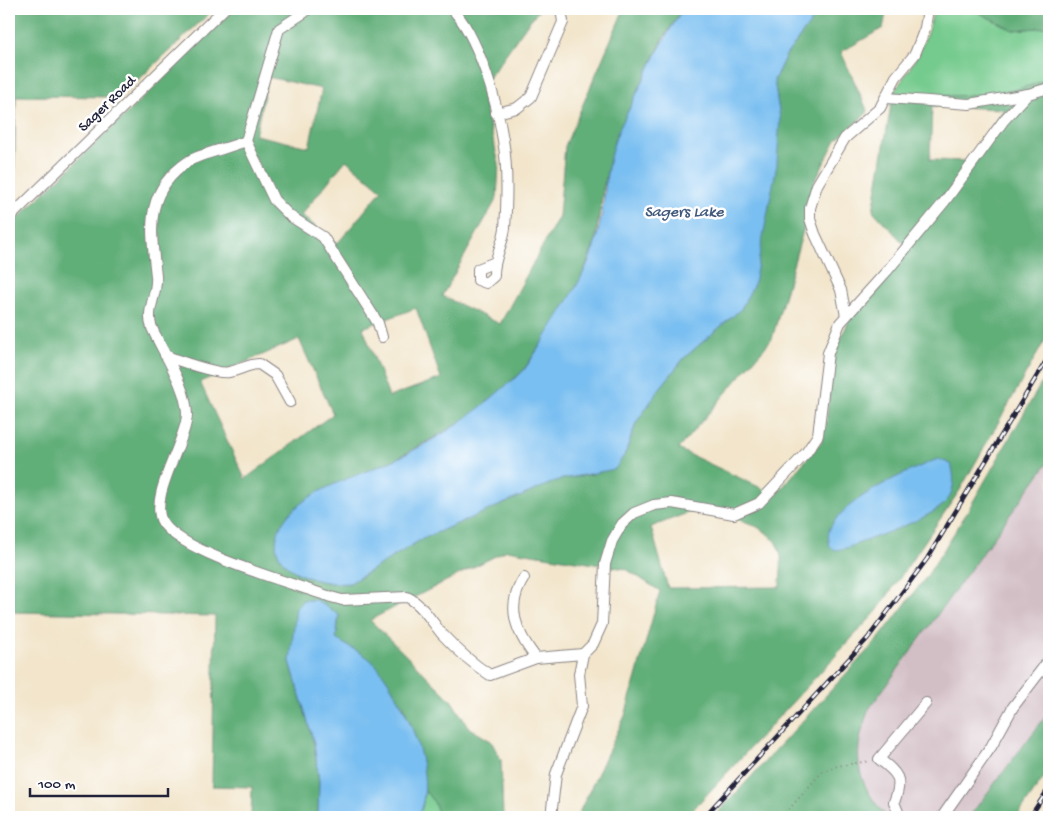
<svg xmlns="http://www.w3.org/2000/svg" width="1058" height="826" font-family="'Gochi Hand',sans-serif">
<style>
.industrial{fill:#d2bec5}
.green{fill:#75ca8d;stroke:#4c7664}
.forest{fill:#60ae78;stroke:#41685a;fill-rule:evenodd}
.water{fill:#7abff1;stroke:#4e7096}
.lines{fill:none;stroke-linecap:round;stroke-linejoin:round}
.minor-casing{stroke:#8a8483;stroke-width:12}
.path{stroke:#8a8483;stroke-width:2;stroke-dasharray:1 4;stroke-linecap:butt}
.minor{stroke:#fff;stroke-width:10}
.rail-casing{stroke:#22223b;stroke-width:4.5}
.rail{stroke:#fff;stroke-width:2.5;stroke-dasharray:8;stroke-linecap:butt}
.labels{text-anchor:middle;stroke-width:5;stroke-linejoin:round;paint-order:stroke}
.street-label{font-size:15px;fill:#22223b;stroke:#fff}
.water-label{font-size:16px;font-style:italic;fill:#41597b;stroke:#fff}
</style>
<rect width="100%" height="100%" fill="#fff"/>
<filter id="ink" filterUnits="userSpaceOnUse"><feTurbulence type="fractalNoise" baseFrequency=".02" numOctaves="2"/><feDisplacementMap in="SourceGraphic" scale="10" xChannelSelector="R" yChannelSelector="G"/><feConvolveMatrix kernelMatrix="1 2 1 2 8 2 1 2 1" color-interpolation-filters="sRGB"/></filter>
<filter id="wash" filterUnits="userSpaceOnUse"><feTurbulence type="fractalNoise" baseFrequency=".0096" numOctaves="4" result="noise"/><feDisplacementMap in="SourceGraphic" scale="20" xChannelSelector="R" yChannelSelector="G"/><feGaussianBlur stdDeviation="1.12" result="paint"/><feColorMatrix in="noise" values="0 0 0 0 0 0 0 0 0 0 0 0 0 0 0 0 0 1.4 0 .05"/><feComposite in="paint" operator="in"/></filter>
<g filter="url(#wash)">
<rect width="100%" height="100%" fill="#f2e5cb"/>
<!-- industrial -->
<path class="industrial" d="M1049 461V712L969 817H887L876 805 858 771 859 737 869 709Z"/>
<!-- green -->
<g class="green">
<path d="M934 9H972L1013 30 1049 27V78C999 101 947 96 893 93 913 66 927 42 934 9Z"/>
<path d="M425 791 434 802 440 817H417L422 808Z"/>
</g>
<!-- forest -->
<g class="forest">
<path d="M9 9H214L120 97 16 96 14 190 9 195Z"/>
<path d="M235 9H540L528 23 481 89 499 164 497 198 442 296 500 324 559 216 565 146 624 9H683L664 37 615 138 603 190 595 243 576 291 523 371 472 416 396 459 336 484 308 499 291 512 295 572C313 580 330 585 350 583L422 539 540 488 558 480 593 474 625 454 636 423 660 388 684 358 741 309 780 118 774 80 786 55 821 9H887L883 28 841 52 868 112 836 140 814 182 805 224 772 339 678 449 776 495 821 442 826 424 831 375 837 348 849 320 910 250 873 211 893 93C947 96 999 101 1049 78V333L960 490 877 611 686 817H577L625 716 660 591 626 569 507 550 370 620 451 700 469 728 491 741 501 760 503 817H440L434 802 425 791 417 743 403 705 336 639 339 615 316 600 290 661 314 743 319 781 318 817H251L252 787 212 786 215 616 9 612 10 232 16 220ZM268 77 322 89 309 147 255 135ZM932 106 1004 109 967 161 930 160ZM346 160 382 190 337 244 301 215ZM416 308 441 378 389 397 363 328ZM299 339 333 414 245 479 200 382ZM695 510C722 515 771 521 780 552 783 562 780 576 780 587L668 588 651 527Z"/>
<path d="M972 9H1049V27L1013 30Z"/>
<path d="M1049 370V461L869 709C852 754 854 780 887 817H714L880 637 927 576 963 519Z"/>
<path d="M1049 712V770L1017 817H969Z"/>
</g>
<!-- water -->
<g class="water">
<path d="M683 9H821L786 55 774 80 780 118 777 164 754 284 741 309 684 358 660 388 636 423 625 454 615 469 558 480 540 488 422 539 350 583C319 586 261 569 280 528 298 490 360 476 396 459 434 441 471 417 503 388 510 382 518 377 524 370 532 359 539 347 546 336 565 306 584 278 595 244 606 210 603 171 616 137 621 124 629 110 635 97 650 67 664 37 683 9Z"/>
<path d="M938 459 951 464C955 478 955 491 945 503 932 518 867 540 846 548L836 550 830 547C829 541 827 534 830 528 845 498 908 471 938 459Z"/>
<path d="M303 600H316L339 615 336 639C348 647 366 654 375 664 403 696 441 778 417 817H318L319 781 314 743 290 661 296 608Z"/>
</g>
</g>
<g filter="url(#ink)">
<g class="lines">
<defs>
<g id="minor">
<path d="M304 9 305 12 279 29 246 141 274 200 290 216 323 237 378 323 382 337"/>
<path d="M452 9C478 35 497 102 503 140 508 168 507 199 505 228 503 245 493 259 494 276L486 283 478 280V269L493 263"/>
<path d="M887 98 969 104 1028 94 1049 88"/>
<path d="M496 113 517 108 531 97 563 22 561 9"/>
<path d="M246 141C232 147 200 154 189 161 143 192 151 229 156 276 158 294 145 310 152 328 163 353 187 387 187 415 186 442 147 499 163 523 184 554 292 583 331 597L342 600 407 597C422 604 432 622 442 634 456 649 473 664 490 675L536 658 583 654"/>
<path d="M9 218 224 9"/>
<path d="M846 316 841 290 815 234 810 219V208L817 185 845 138 880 108 896 77 915 54 925 28 928 9"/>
<path d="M165 355C176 360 219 375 229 372 240 370 249 364 259 364L275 375 290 402"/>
<path d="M524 578C505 607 516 632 536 658"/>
<path d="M551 817 556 774 582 706 579 674 583 654 593 644 602 624 605 564 612 541 622 524 634 513 654 505 672 503 734 514 759 503 806 453 818 435 828 353 840 323 887 271 945 201 1004 120 1028 94"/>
<path d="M900 817 894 802C904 778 897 773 879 759L926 703"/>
<path d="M942 817 991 747 1013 707 1049 660"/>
</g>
</defs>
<!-- minor casing -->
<use href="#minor" class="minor-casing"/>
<!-- path -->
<path class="path" d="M782 817 822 772 837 766 870 761"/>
<!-- minor -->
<use href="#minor" class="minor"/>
<defs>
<g id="rail">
<path d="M704 817 868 638 927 559 1049 356"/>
<path d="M1030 817 1049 788"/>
</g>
</defs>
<!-- rail casing -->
<use href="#rail" class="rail-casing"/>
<!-- rail -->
<use href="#rail" class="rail"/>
</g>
</g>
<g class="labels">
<!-- street labels -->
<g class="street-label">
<text transform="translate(106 103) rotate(-44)" y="5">Sager Road</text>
</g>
<!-- water labels -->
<g class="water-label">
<text x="684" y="216">Sagers Lake</text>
</g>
</g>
<!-- margin -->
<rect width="1058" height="826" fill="none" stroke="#fff" stroke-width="30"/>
<!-- scale -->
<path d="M30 788v8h138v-8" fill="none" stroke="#22223b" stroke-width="2.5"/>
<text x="38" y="788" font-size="15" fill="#22223b" stroke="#ffffff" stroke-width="4" paint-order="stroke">100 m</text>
</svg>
